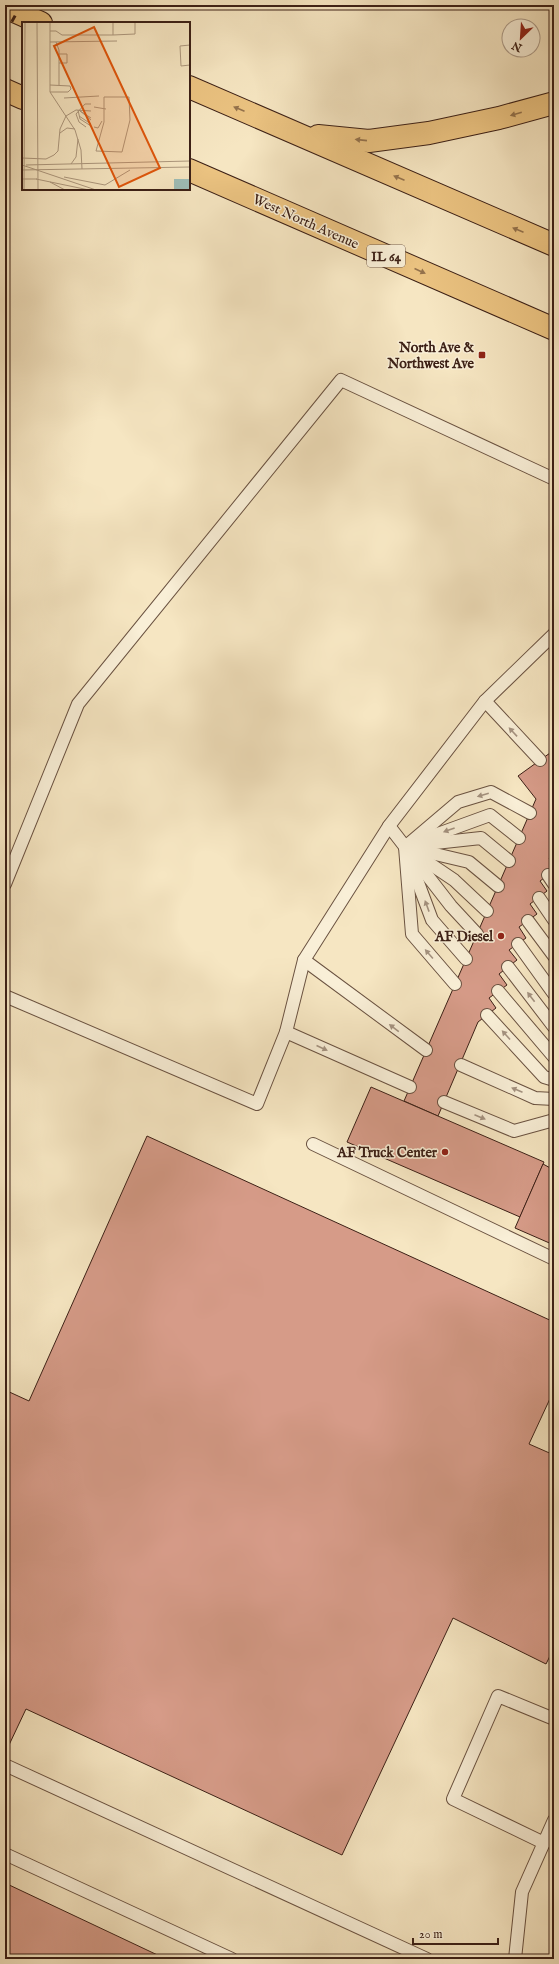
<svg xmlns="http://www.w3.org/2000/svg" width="559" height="1964" font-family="'IM FELL English',serif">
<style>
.building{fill:#d69b88;stroke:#3c2016}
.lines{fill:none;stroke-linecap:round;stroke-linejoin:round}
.service-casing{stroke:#6a5241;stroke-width:14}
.primary-casing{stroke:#3c2016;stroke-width:24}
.service{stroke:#f9efd7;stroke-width:12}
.primary{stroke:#ebc381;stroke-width:22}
.rail{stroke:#3c2016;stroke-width:3;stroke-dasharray:7 7;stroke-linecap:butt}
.oneway{fill:#94724c}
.oneway2{fill:#a49280}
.poi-dot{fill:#8f2418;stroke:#f9efd7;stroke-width:1.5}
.labels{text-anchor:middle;stroke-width:3;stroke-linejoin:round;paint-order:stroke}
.shield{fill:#f9efd7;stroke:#755e50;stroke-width:1}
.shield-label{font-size:13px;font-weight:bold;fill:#3c2016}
.street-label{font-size:14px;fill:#3c2016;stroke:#f9efd7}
.poi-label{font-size:14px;font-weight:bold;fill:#3c2016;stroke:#f9efd7;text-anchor:end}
.inset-road{fill:none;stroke:#ac977d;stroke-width:1}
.view{fill:#df560c;fill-opacity:0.15;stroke:#df560c;stroke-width:2}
.inset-edge{fill:none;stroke:#3c2016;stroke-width:2}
</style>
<rect width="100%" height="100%" fill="#f6e6c2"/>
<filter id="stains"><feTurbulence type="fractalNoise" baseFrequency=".005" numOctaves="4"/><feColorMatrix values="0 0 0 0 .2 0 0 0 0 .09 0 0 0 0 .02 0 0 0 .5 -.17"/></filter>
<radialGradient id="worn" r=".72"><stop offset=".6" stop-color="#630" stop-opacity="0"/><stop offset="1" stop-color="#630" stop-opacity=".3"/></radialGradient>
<!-- building -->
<g class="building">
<path d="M550 753 554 759V854L549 858 554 865V871L540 881 547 891 530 904 537 914 519 927 526 938 509 950 517 960 499 974 507 985 489 998 496 1008 478 1022 438 1116 404 1101 536 799 518 776Z"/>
<path d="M371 1087 544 1162 520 1217 347 1142Z"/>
<path d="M147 1136 554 1322V1390L529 1444 554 1455V1648L546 1664 453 1618 342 1855 26 1709 9 1745 5 1743V1390L29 1401Z"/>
<path d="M543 1164 554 1170V1245L515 1228Z"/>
<path d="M5 1883 166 1959H5Z"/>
</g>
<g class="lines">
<defs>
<g id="service">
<path d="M485 701 540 760"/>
<path d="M389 826 451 906 477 934"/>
<path d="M413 843 490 815 519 838"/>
<path d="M426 844 481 838 509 861"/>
<path d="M405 847 412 934 455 984"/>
<path d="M405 847 458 802 491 792 530 813"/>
<path d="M414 849 469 862 498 886"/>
<path d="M414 853 454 880 487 911"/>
<path d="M410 861 432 920 466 959"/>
<path d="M548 875 554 884"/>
<path d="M5 884 78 704 341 380 554 479"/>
<path d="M539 898 554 920"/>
<path d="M528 921 554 956"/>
<path d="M518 944 554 994"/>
<path d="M304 960 426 1050"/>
<path d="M508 967 554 1027"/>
<path d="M498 991 554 1057"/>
<path d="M5 996 257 1104 286 1032 304 960 389 826 485 701 554 634"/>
<path d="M487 1015 544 1077 554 1080"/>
<path d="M286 1032 410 1087"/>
<path d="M461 1065 535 1098 554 1099"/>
<path d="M444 1102 514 1131 554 1120"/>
<path d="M313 1144 554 1259"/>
<path d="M5 1765 427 1959"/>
<path d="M544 1843 453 1799 498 1696 554 1719"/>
<path d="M5 1854 232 1959"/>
<path d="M515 1959 522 1892 554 1820"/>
</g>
<g id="primary">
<path d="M5 7 41 23"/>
<path d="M189 87 554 245"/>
<path d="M5 90 23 98"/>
<path d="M318 136 369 141 429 133 499 118 554 103"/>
<path d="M189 170 554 329"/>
</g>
</defs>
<!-- service casing -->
<use href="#service" class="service-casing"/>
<!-- primary casing -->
<use href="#primary" class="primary-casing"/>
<!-- service -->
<use href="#service" class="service"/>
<!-- primary -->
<use href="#primary" class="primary"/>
<!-- rail -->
<path class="rail" d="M5 34 21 5"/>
</g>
<!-- one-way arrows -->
<defs><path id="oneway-solid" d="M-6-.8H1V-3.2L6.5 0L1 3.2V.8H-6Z"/></defs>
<g class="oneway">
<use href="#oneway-solid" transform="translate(239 109) rotate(-157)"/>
<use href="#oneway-solid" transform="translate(516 114) rotate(164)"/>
<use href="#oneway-solid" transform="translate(361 140) rotate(-174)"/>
<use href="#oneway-solid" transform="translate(399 178) rotate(-157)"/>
<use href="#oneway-solid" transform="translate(518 230) rotate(-157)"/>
<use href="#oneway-solid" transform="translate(420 271) rotate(24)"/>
</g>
<g class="oneway2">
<use href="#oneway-solid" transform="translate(513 732) rotate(-133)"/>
<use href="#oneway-solid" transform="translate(483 795) rotate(164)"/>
<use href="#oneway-solid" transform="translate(449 830) rotate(160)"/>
<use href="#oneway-solid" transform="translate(427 906) rotate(-110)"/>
<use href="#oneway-solid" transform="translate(429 954) rotate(-131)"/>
<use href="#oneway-solid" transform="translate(531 997) rotate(-127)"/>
<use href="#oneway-solid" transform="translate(394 1028) rotate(-143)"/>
<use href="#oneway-solid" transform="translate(506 1035) rotate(-132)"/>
<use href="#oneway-solid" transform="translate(322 1048) rotate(24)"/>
<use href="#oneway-solid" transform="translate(517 1090) rotate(-157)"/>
<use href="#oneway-solid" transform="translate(480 1117) rotate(23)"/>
</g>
<!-- markers -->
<g class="poi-dot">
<rect x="478" y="351" width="8" height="8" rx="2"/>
<circle cx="501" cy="936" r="4"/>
<circle cx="445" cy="1152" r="4"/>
</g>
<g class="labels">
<!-- shield labels -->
<rect class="shield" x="367" y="245" width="38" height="22" rx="3"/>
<g class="shield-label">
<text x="386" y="261">IL 64</text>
</g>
<!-- street labels -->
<g class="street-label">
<text transform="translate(306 221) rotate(24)" y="5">West North Avenue</text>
</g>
<!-- poi labels -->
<g class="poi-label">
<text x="474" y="352">North Ave &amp;<tspan x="474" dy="16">Northwest Ave</tspan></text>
<text x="493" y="941">AF Diesel</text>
<text x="437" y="1157">AF Truck Center</text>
</g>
</g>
<!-- overview -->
<g transform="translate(22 22)">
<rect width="168" height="168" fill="#f6e6c2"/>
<path d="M152 157H168V168H152Z" fill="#9ebeb8"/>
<path class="inset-road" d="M15 0 16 168M28 0V70L53 108 59 128 60 147M28 9H34L40 13H91V0M91 13 113 12V0M28 20 95 19M34 20 37 28V63M168 23 158 24 159 44 168 43M37 32H45V41H37M28 63 48 64 49 67 46 70H28M82 75H107L108 98 100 130 74 129 82 100ZM42 76 77 74M72 85 84 87M56 88 58 97 69 104M57 88 69 98M58 89 69 96M57 94 69 102M64 105 57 100 54 92 63 82H69M72 105 76 106 80 99M38 111 45 106 53 107M0 136 24 137 32 133 36 129 38 107 44 94 54 88 69 89M49 142 54 135 56 117M0 143 74 168M4 143 168 139M0 148 168 145M42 155 83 163 108 148M1 157H15M14 157 67 168M28 160 43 168M2 168 3 0"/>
<path class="view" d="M72 5 138 146 97 165 32 24Z"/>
<rect width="168" height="168" class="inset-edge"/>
</g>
<!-- margin -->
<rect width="559" height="1964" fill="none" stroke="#f6e6c2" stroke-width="20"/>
<rect x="6" y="6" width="547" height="1952" fill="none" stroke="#3c2016" stroke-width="2"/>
<rect x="10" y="10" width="539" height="1944" fill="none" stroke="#3c2016"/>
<!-- north arrow -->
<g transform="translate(521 38) rotate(205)"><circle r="19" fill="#f9efd7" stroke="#ad9c8a"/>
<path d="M0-3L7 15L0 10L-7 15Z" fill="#8f2418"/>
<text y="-6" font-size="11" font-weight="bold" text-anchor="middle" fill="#3c2016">N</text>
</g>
<!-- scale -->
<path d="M413 1938v6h85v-6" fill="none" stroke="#3c2016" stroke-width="2"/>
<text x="419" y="1938" font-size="12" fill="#3c2016" stroke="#f9efd7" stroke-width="3" paint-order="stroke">20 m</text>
<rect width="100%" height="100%" filter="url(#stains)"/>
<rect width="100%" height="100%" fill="url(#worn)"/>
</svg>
